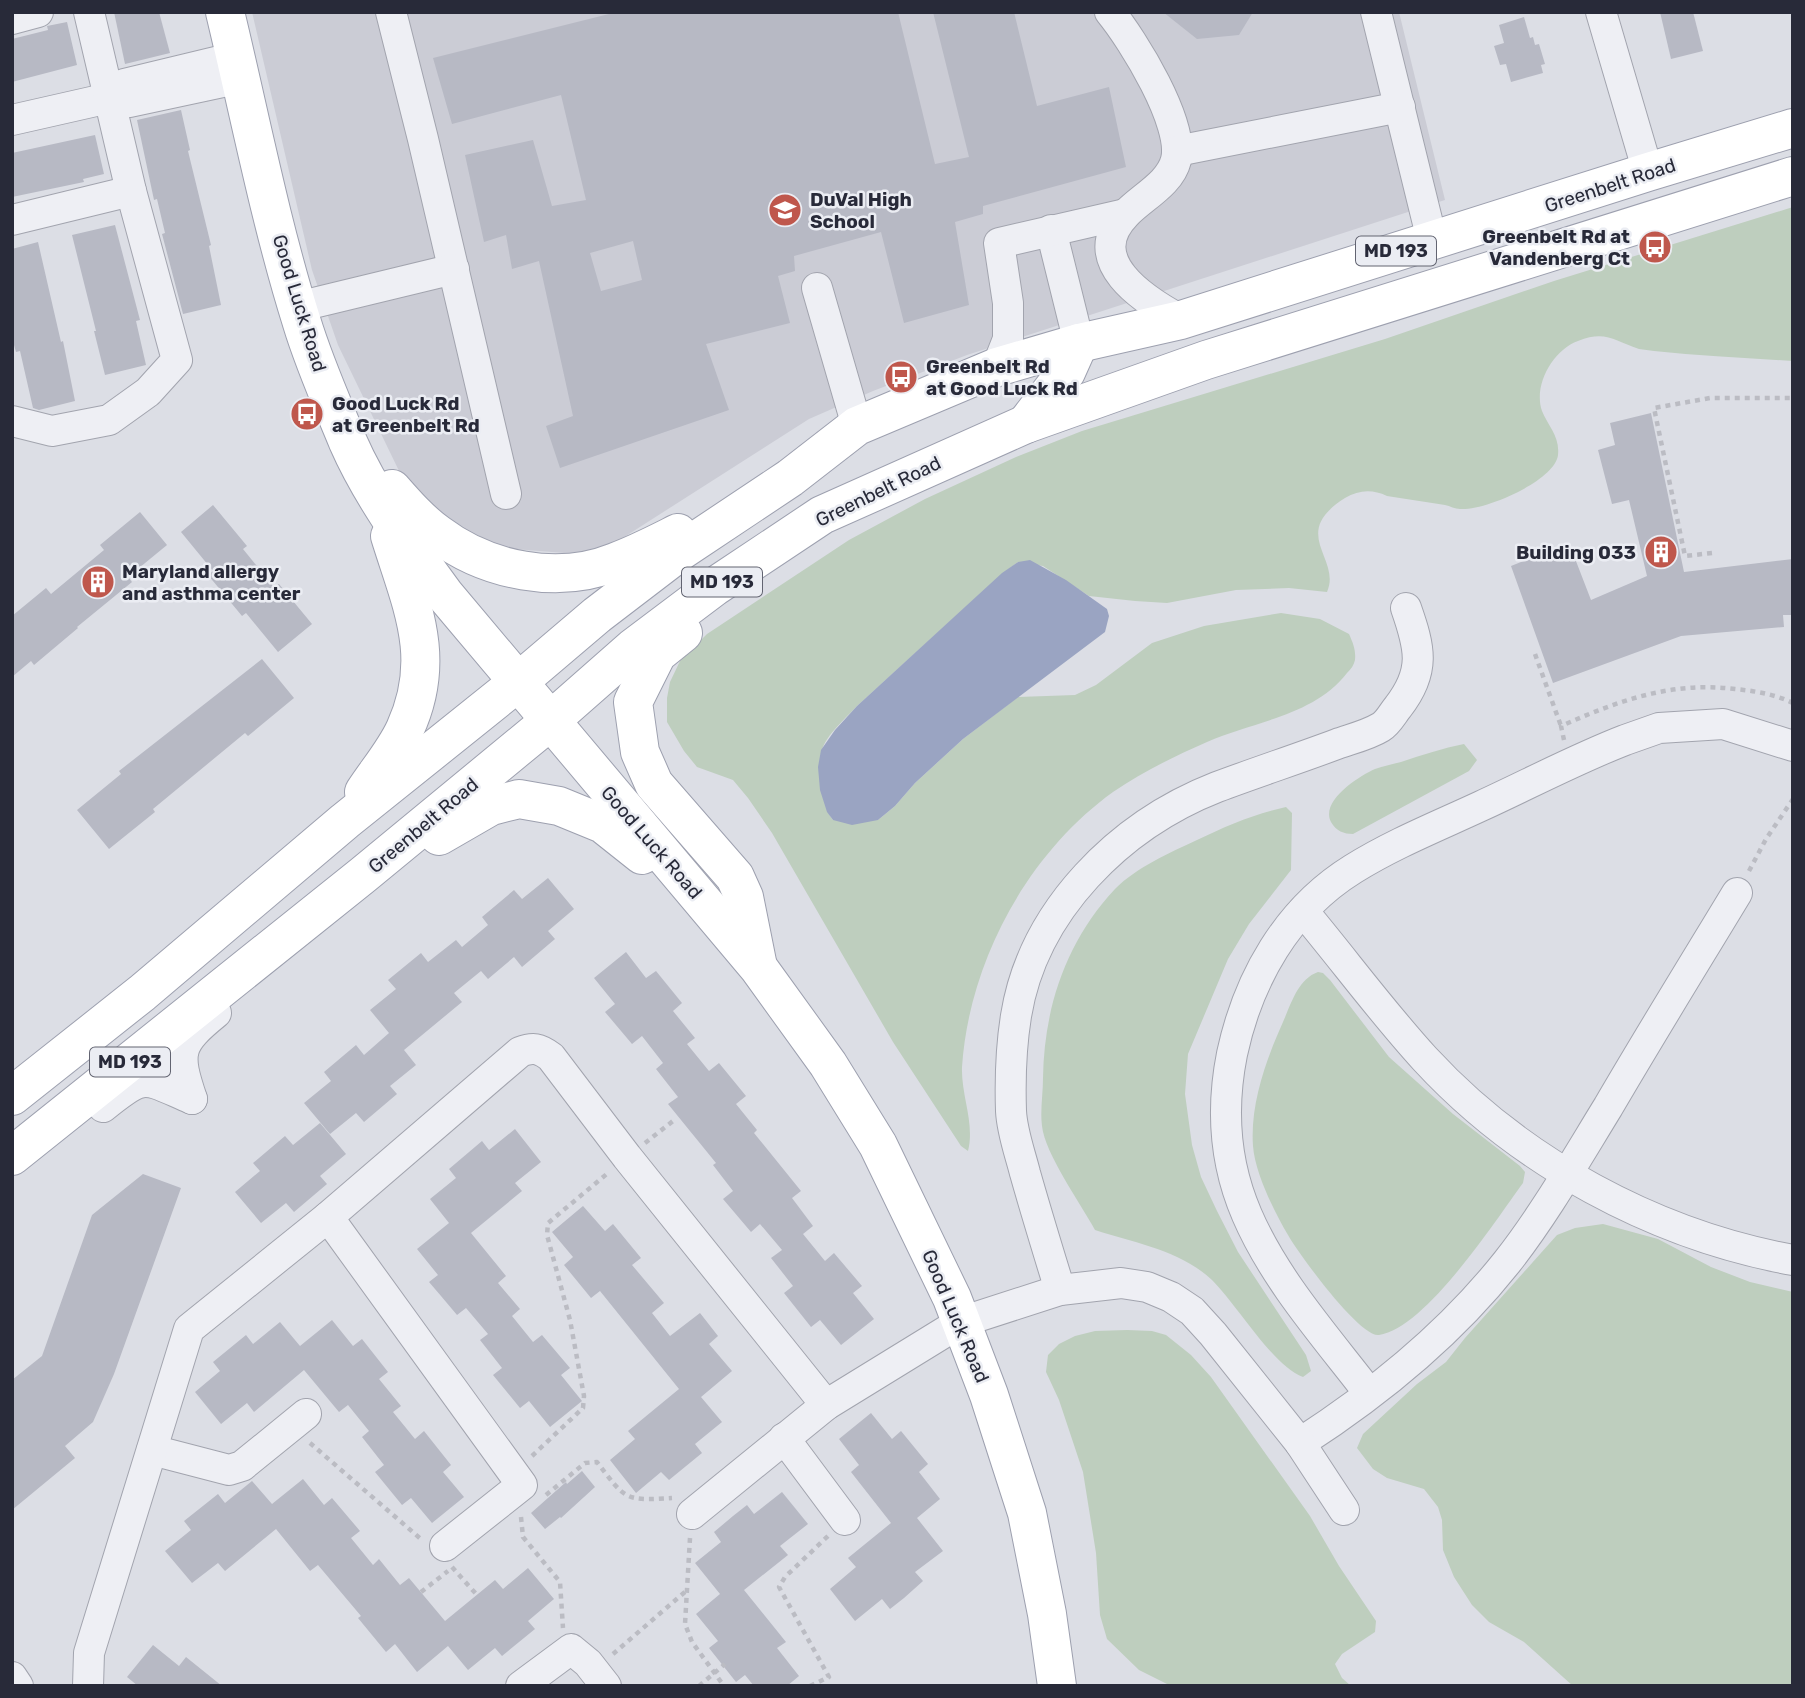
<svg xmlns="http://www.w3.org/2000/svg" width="1805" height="1698" font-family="Rubik,sans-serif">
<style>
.built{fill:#cbccd5}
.green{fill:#becebe}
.water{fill:#9aa4c2}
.building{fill:#b7b9c4;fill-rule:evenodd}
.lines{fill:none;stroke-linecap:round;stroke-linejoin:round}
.minor-casing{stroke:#a2a4ae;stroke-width:32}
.major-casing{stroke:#9da0af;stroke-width:40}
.path{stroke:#bbbcc3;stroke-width:4.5;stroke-dasharray:5 5;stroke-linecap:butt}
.minor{stroke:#eeeff4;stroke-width:30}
.major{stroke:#fff;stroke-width:38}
.labels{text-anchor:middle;stroke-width:5;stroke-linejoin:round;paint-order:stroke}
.shield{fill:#ebedf3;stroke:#626471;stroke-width:2}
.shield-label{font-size:18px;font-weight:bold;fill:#282a39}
.street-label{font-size:19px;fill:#282a39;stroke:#ebedf3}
.poi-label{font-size:19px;font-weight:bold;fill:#282a39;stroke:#ebedf3;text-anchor:start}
</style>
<rect width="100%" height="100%" fill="#dcdee5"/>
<!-- built -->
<path class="built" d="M252 12H1399L1445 200 967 355 873 391 809 419 607 548 577 554 501 548 435 511 401 475 338 345 312 270Z"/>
<!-- green -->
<g class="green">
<path d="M1793 207V361C1747 358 1700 356 1654 351 1649 350 1644 350 1639 349 1614 341 1606 330 1578 341 1553 350 1533 385 1542 411 1548 426 1560 436 1558 455 1555 481 1484 511 1460 509 1455 509 1450 506 1445 505 1426 502 1406 499 1387 496 1372 489 1359 490 1345 498 1288 534 1342 558 1327 592L1289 588 1236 590 1167 603 1135 601 1089 596 1043 566 1018 562 1002 574 857 706C845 719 827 734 822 750 816 767 822 806 833 820H878L895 806 915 783 963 739 1018 697 1075 695 1096 685 1152 643 1204 626 1281 613 1320 619 1349 634C1353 643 1356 650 1355 660 1354 665 1351 669 1347 673 1314 716 1254 721 1207 742 1175 756 1142 772 1113 792 1027 854 969 962 962 1067 961 1096 975 1123 968 1151L961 1146 893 1042 772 833 748 798 733 780 697 767 684 751 667 722V698L670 682 680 661 707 634 849 540 925 499 1016 457 1082 431 1385 339 1554 281Z"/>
<path d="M1464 744 1477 760 1469 771 1353 834C1344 834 1336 831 1331 822 1320 801 1359 776 1375 769 1383 766 1393 764 1401 762 1422 755 1443 748 1464 744Z"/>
<path d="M1286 807 1292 813 1291 870 1249 924 1228 959 1188 1054 1185 1094 1192 1145 1201 1177 1217 1211 1238 1252 1306 1355 1311 1371 1303 1377C1273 1366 1238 1306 1212 1280 1180 1250 1135 1243 1095 1230 1081 1204 1045 1154 1042 1126 1040 1111 1043 1094 1043 1078 1044 1008 1066 941 1115 889 1137 867 1169 853 1197 840 1226 826 1254 814 1286 807Z"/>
<path d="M1318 972 1323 973 1330 980 1389 1057 1453 1114 1520 1166 1525 1172 1523 1183C1495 1221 1426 1328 1379 1335 1360 1338 1298 1253 1288 1235 1274 1211 1255 1173 1253 1146 1250 1104 1266 1060 1283 1022 1291 1004 1298 979 1318 972Z"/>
<path d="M1603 1224 1658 1239 1711 1267 1750 1282 1793 1292V1686H1573L1524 1642 1489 1622 1472 1605 1454 1577 1443 1550 1442 1520 1438 1507 1424 1489 1387 1478 1373 1469 1357 1448 1363 1434 1417 1384 1446 1362 1465 1338 1557 1235 1575 1228Z"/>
<path d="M1127 1330 1152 1331 1166 1335 1191 1355 1211 1377 1310 1516 1339 1566 1376 1621 1375 1632 1342 1654 1335 1664 1342 1678 1351 1686H1171L1139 1670 1107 1639 1100 1615 1096 1553 1083 1472 1059 1400 1046 1372 1048 1355 1059 1344 1075 1336 1095 1331Z"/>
</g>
<!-- water -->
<path class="water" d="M1030 560 1066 580 1107 609 1109 616 1105 632 963 739 915 783 895 806 878 820 852 825 833 820 827 812 820 790 818 767 821 750 835 730 857 706 1002 573 1018 562Z"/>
<!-- building -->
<g class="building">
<path d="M114 12H159L170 53 125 64Z"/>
<path d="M617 12H898L935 164 969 157 933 12H1014L1037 106 1109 87 1126 167 983 206V214L955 222 969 305 904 323 881 232 794 256 795 271 778 276 790 323 706 344 729 410 560 468 546 426 573 416 539 261 512 269 506 235 484 242 465 155 533 140 552 206 586 200 561 95 452 124 433 58ZM633 241 642 280 601 291 590 253Z"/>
<path d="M1163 12H1253L1239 35 1197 39Z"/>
<path d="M1660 12H1693L1703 51 1671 59Z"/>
<path d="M1524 17 1530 38 1533 37 1535 45 1539 44 1545 64 1541 65 1543 73 1511 82 1506 64 1500 65 1494 46 1504 43 1499 25Z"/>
<path d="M67 22 77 65 12 82V39L48 30 47 26Z"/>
<path d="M181 110 190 150 188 151 211 245 209 246 221 305 183 314 162 234 165 233 157 199 154 200 137 120Z"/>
<path d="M95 135 104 174 83 179 84 182 12 197V153Z"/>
<path d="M115 225 140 320 136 321 146 365 105 375 94 331H96L72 235Z"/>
<path d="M38 242 61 342 63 341 75 401 39 410 33 408 20 351 16 352 12 338V249Z"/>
<path d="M1651 413 1684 572 1793 559V615H1783L1784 627 1681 636 1553 683 1511 566 1569 543 1591 600 1647 576 1629 500 1612 504 1598 450 1615 445 1610 423Z"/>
<path d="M213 505 247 546 243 549 274 587 279 584 312 624 278 652 246 613 242 616 208 575 213 571 181 532Z"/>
<path d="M140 512 167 545 128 577 132 582 77 627 78 628 34 665 31 661 12 677V616L46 588 51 594 104 550 100 545Z"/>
<path d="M262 659 294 698 248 736 245 733 153 809 155 812 109 849 77 810 121 774 119 771Z"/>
<path d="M548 878 574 909 548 931 555 939 522 967 514 957 488 979 481 971 454 993 462 1002 404 1050 416 1065 390 1086 397 1094 364 1122 356 1113 330 1134 304 1103 331 1081 324 1072 356 1045 364 1055 389 1033 370 1010 396 989 388 980 421 953 428 962 456 940 462 947 488 925 482 917 514 890 522 899Z"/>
<path d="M626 952 646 978 656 971 682 1003 673 1011 695 1038 687 1044 709 1071 719 1063 746 1096 736 1104 757 1130 754 1133 801 1191 792 1198 813 1226 803 1234 825 1261 834 1253 862 1286 853 1293 874 1319 841 1345 820 1320 811 1327 784 1293 793 1286 771 1258 782 1250 760 1224 751 1232 723 1199 733 1191 713 1165 716 1163 668 1104 678 1097 656 1069 663 1063 642 1036 632 1044 605 1012 615 1004 594 978Z"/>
<path d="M320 1123 346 1154 320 1176 327 1184 294 1212 286 1203 261 1223 235 1192 260 1171 253 1163 285 1136 293 1145Z"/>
<path d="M515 1129 541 1162 515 1183 522 1191 471 1233 506 1276 498 1283 520 1309 512 1316 533 1342 542 1335 570 1368 561 1375 582 1401 550 1427 529 1401 520 1408 493 1375 502 1368 480 1340 488 1334 466 1308 457 1315 441 1296 429 1282 438 1275 417 1249 449 1223 430 1199 456 1178 449 1169 482 1141 489 1150Z"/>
<path d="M143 1174 181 1188 114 1374 93 1422 65 1446 75 1458 12 1510V1380L42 1356 92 1215Z"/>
<path d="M583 1206 605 1231 613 1224 641 1258 632 1265 664 1303 652 1313 670 1336 700 1313 718 1336 709 1344 732 1371 701 1397 722 1422 695 1444 702 1453 669 1480 661 1472 636 1493 610 1460 635 1439 628 1431 679 1389 600 1291 591 1298 564 1265 573 1257 552 1232Z"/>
<path d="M332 1320 353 1346 362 1339 388 1372 379 1379 401 1406 393 1412 415 1439 424 1431 451 1465 443 1472 464 1497 432 1523 411 1498 402 1505 375 1472 384 1465 362 1437 369 1431 348 1405 339 1412 304 1370 254 1412 247 1403 221 1424 195 1392 220 1371 213 1362 246 1335 253 1344 280 1322 300 1346Z"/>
<path d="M871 1413 892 1439 901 1431 928 1464 919 1472 940 1499 917 1518 943 1551 915 1572 923 1581 904 1598 890 1609 882 1599 855 1621 830 1589 856 1567 848 1558 891 1523 851 1472 859 1465 839 1439Z"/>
<path d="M582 1471 595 1487 561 1518 560 1517 545 1529 531 1513 566 1482 567 1484Z"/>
<path d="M303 1479 324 1505 332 1498 360 1531 351 1538 373 1565 379 1559 400 1585 409 1578 445 1621 495 1580 503 1589 528 1568 554 1599 528 1621 535 1629 502 1656 495 1648 468 1670 448 1646 417 1672 395 1644 386 1652 358 1618 361 1616 318 1565 310 1571 276 1529 225 1571 218 1563 192 1583 165 1551 191 1530 184 1521 218 1494 225 1503 252 1481 272 1504Z"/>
<path d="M782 1492 808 1524 780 1546 788 1555 744 1590 786 1642 777 1648 799 1676 787 1686H754L745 1675 736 1682 709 1648 718 1641 696 1614 720 1594 695 1563 721 1542 714 1532 733 1516 747 1505 754 1514Z"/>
<path d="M153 1645 179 1666 186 1657 222 1686H138L127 1677Z"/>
</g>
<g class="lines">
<defs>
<g id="minor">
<path d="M391 12 423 139 506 494"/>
<path d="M1110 12C1133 40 1185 124 1176 160 1170 184 1142 197 1126 214 1081 260 1144 300 1181 320"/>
<path d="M1376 12 1432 240"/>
<path d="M1601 12 1648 172"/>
<path d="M12 19 38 12"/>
<path d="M236 57 124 84 109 98 129 102 241 78"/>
<path d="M12 120 109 98"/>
<path d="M1177 151 1400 107"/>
<path d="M12 220 131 191"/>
<path d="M1051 230 1079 343"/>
<path d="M817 288 857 426"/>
<path d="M297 307 454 269"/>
<path d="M997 367 1008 339V303L999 243 1125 214"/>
<path d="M12 421 52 431 109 420 148 392 177 360 131 191 89 12"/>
<path d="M1303 911C1344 960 1382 1012 1425 1059 1520 1162 1655 1235 1793 1260"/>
<path d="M192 1099C176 1052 178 1044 216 1013"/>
<path d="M103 1107C146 1072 143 1078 192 1099"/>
<path d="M328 1217 522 1485 445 1546"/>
<path d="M1060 1290C1048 1251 1036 1212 1025 1173 1020 1153 1012 1132 1011 1111 1010 1080 1011 1047 1016 1016 1033 910 1120 825 1217 787 1257 772 1297 759 1337 744 1351 739 1368 735 1381 727 1388 723 1393 713 1398 707 1426 671 1420 648 1406 608"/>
<path d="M1369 1393C1326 1337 1275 1280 1247 1215 1224 1162 1221 1109 1232 1054 1248 979 1287 910 1353 869 1393 844 1438 826 1481 806 1529 784 1576 759 1625 740L1659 728 1723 724 1793 746"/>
<path d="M784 1438 845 1520"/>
<path d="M1300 1443C1376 1394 1450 1334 1507 1262 1544 1215 1576 1159 1608 1107 1650 1035 1694 964 1737 893"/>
<path d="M152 1450 229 1470 242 1466 306 1414"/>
<path d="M692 1514 826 1405 961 1322 1060 1290 1121 1283 1147 1287 1171 1297 1192 1311 1213 1334 1300 1443 1344 1510"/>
<path d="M12 1677 18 1686"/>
<path d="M88 1686 89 1653 189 1329 328 1217 520 1052C533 1047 539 1048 551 1057L627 1157 826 1405"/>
<path d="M521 1686 571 1649 588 1663 606 1686"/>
</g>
<g id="major">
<path d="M225 12C250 116 270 221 302 323 314 363 332 403 348 442 372 497 410 547 445 595L758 967 828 1064 878 1145 952 1298 989 1395 1027 1513 1047 1614 1057 1686"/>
<path d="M1026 424 1066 372 1079 343"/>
<path d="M392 489C406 505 420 521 438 534 487 571 558 585 615 562 637 554 658 543 678 533"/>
<path d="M683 633 657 654 633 702 640 752 654 784 735 877 744 897 757 962"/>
<path d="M364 792C377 772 395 751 405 729 438 658 411 604 390 536"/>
<path d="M439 836 491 806 519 799 559 806 603 824 642 855"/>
<path d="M12 1096 142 993 345 821 517 683 597 615 682 550 790 478 857 426 997 367 1079 343 1181 320 1648 172 1793 128"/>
<path d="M12 1156 363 875 550 721 633 648 714 587 822 515 1026 424 1206 360 1793 176"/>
</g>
</defs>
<!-- minor casing -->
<use href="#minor" class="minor-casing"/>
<!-- major casing -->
<use href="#major" class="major-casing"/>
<!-- path -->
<g class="path">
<path d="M1712 553 1685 556 1654 408 1710 398H1793"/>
<path d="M1535 654 1561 726"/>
<path d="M1564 740 1561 726C1618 701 1671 681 1735 689 1755 691 1774 694 1793 703"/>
<path d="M1749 871 1766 839 1793 799"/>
<path d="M645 1143 673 1121"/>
<path d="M310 1443 422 1540"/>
<path d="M532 1456 583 1408 584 1396 570 1320 547 1235 548 1223 608 1173"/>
<path d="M546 1495 585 1463 597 1462C626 1500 624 1501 672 1498"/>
<path d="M521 1517 523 1537 560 1582 563 1628"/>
<path d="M690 1538 685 1624 692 1642 724 1686"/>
<path d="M452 1567 477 1595"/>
<path d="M421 1592 448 1571"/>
<path d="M613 1654 686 1591"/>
<path d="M699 1686 725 1664"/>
<path d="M810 1686 829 1677 779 1587 785 1577 829 1535"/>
</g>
<!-- minor -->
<use href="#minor" class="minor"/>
<!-- major -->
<use href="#major" class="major"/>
</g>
<!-- icons -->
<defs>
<symbol id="school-disc" viewBox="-11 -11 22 22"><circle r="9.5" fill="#bf574c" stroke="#ebedf3"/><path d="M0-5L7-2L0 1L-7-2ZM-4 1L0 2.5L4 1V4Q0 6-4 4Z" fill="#fff"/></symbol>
<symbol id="bus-disc" viewBox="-11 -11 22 22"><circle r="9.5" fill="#bf574c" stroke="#ebedf3"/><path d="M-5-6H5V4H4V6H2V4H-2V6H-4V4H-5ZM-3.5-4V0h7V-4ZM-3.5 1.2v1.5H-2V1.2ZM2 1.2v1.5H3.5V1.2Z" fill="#fff"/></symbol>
<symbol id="building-disc" viewBox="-11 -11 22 22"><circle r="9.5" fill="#bf574c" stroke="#ebedf3"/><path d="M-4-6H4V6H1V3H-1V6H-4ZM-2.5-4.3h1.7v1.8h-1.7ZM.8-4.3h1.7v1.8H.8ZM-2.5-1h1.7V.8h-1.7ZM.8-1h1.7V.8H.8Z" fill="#fff"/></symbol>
</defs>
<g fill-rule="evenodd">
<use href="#school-disc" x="766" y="191" width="38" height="38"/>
<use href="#bus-disc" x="1636" y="228" width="38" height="38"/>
<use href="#bus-disc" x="882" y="358" width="38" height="38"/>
<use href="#bus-disc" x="288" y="395" width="38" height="38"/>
<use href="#building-disc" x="1642" y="533" width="38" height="38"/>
<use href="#building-disc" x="79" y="563" width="38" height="38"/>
</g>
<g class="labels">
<!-- shield labels -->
<g class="shield">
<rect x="1356" y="236.5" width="80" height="29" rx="5"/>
<rect x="682" y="567.5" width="80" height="29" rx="5"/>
<rect x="90" y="1047.5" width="80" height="29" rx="5"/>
</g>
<g class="shield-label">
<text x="1396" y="257">MD 193</text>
<text x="722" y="588">MD 193</text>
<text x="130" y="1068">MD 193</text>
</g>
<!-- street labels -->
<g class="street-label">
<text transform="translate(1610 185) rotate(-18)" y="7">Greenbelt Road</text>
<text transform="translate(300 303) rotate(73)" y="7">Good Luck Road</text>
<text transform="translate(878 491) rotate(-26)" y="7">Greenbelt Road</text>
<text transform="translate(423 825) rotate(-40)" y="7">Greenbelt Road</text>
<text transform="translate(652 842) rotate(49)" y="7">Good Luck Road</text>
<text transform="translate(956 1316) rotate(67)" y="7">Good Luck Road</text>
</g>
<!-- poi labels -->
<g class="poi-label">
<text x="810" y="206">DuVal High<tspan x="810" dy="22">School</tspan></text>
<text x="1630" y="243" text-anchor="end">Greenbelt Rd at<tspan x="1630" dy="22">Vandenberg Ct</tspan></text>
<text x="926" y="373">Greenbelt Rd<tspan x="926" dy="22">at Good Luck Rd</tspan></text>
<text x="332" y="410">Good Luck Rd<tspan x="332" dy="22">at Greenbelt Rd</tspan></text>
<text x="1636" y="559" text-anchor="end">Building 033</text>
<text x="122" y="578">Maryland allergy<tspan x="122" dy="22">and asthma center</tspan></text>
</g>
</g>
<!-- border -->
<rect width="1805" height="1698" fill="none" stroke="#282a39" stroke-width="28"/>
</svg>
